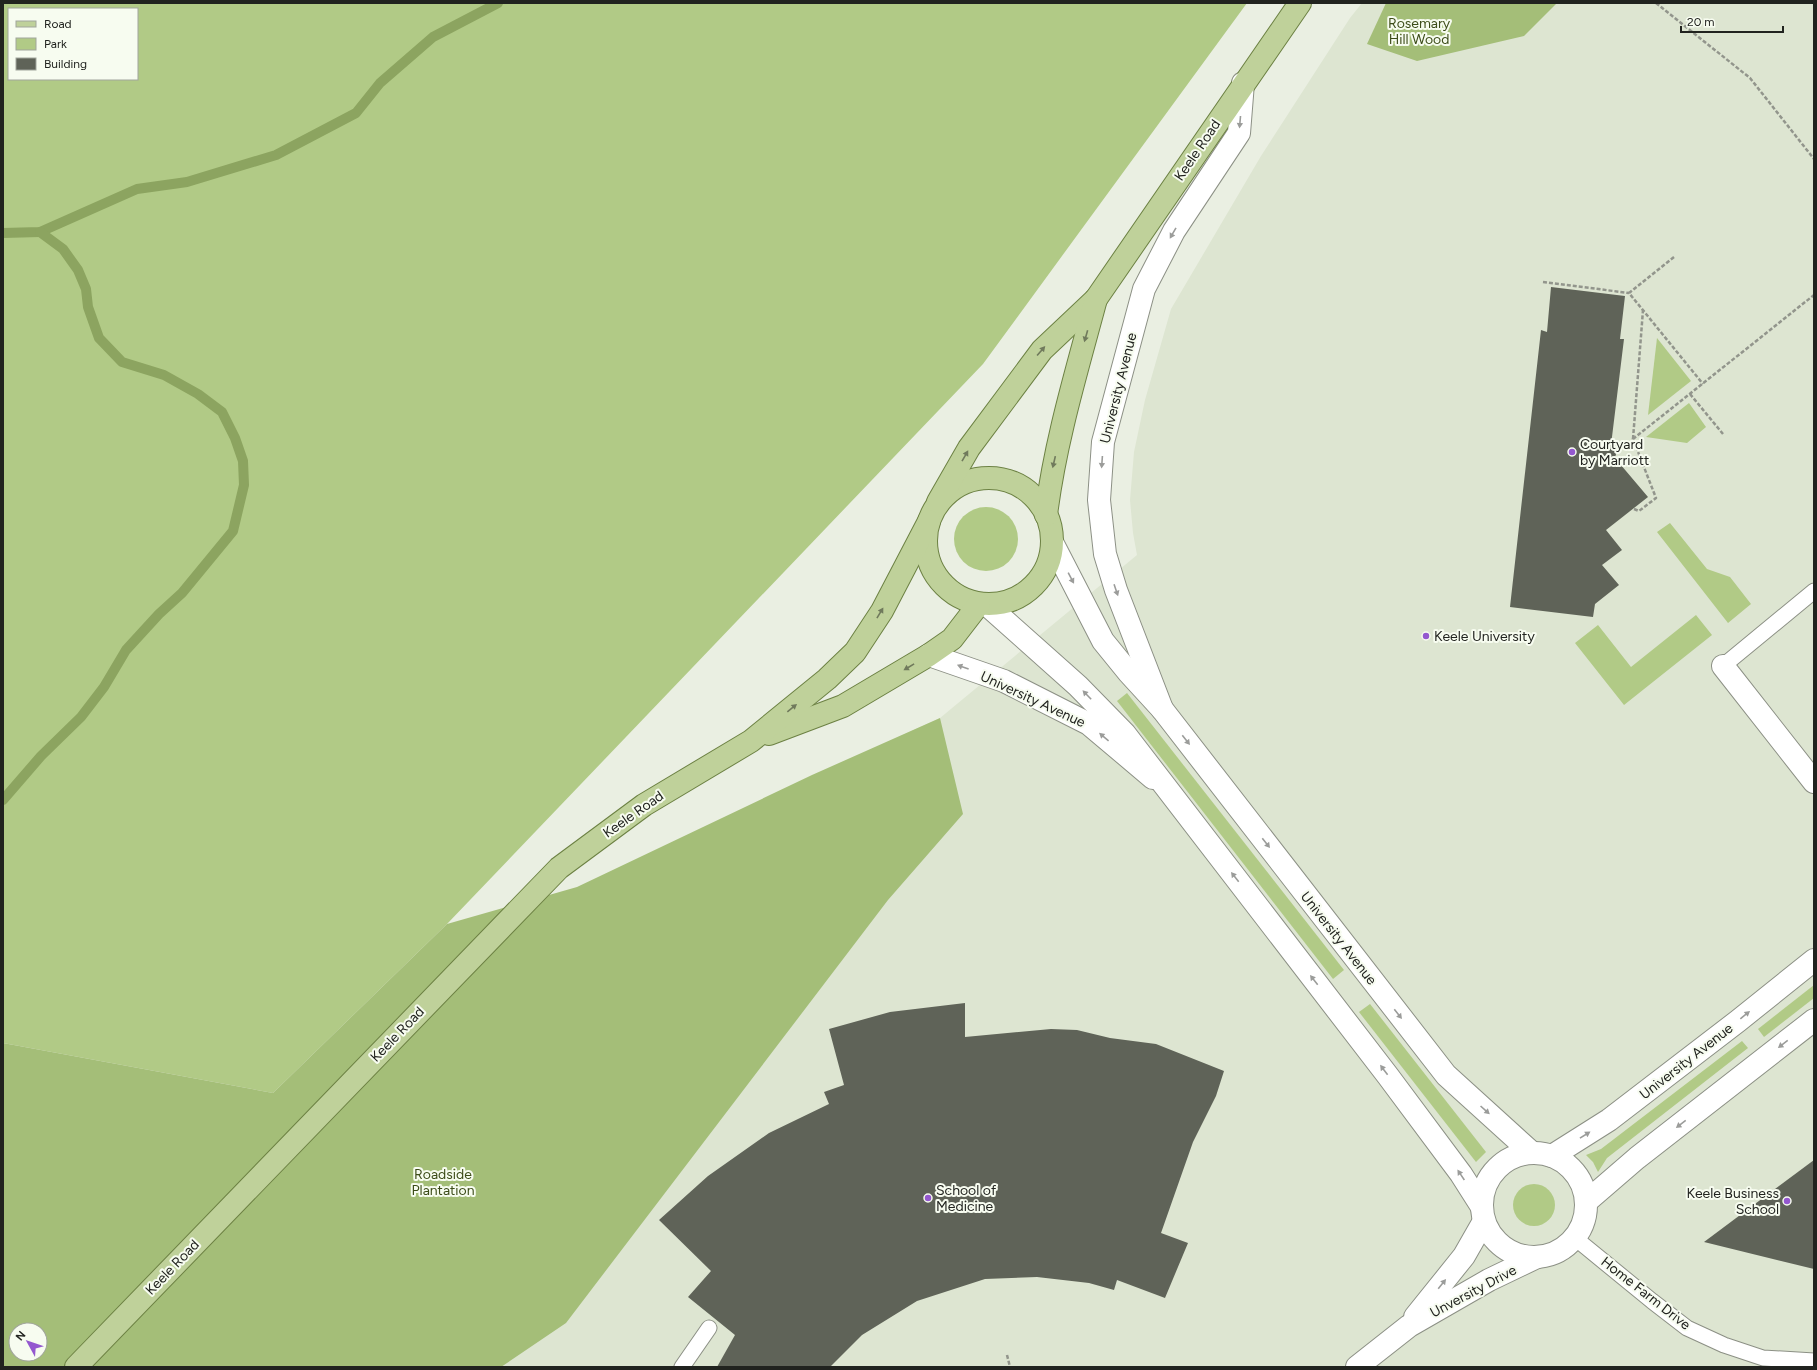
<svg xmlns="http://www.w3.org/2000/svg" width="1817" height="1370" font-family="Figtree,sans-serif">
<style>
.built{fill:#dde5d1}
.green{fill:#b1ca86;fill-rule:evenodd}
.forest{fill:#a4be78;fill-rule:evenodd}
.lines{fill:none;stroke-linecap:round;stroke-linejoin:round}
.stream{stroke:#8ca460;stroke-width:10}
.building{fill:#5f6358}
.service-casing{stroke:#8c9085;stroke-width:17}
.tertiary-casing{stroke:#8c9085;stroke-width:24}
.secondary-casing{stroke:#8c9085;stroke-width:24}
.primary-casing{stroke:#6c8143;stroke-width:24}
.path{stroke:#92958c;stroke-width:2.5;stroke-dasharray:4 2;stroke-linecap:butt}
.service{stroke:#fff;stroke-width:15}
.tertiary{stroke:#fff;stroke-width:22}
.secondary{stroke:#fff;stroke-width:22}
.primary{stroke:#bfd19a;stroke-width:22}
.oneway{fill:#9b9c9a}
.oneway2{fill:#707a5c}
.poi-dot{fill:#9458cf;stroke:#f7fcf0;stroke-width:1.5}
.labels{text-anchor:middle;stroke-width:4;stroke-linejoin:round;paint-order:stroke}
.park-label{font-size:14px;fill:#3c4c19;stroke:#f7fcf0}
.street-label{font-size:14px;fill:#21231f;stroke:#f7fcf0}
.poi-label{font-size:14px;fill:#21231f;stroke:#f7fcf0;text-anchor:start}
</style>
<rect width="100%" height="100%" fill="#eaefe2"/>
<!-- built -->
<path class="built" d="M1362 3H1814V1367H110L796 784 940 718 1137 555 1133 533 1130 500 1134 452 1145 400 1171 309 1261 156 1350 18Z"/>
<!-- green -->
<g class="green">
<path d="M3 3H1247L983 364 447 924 273 1093 3 1043ZM9 9H137V79H9Z"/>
<path d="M1657 338 1691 381 1648 415Z"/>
<path d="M1689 403 1706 427 1687 443 1646 437Z"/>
<circle cx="986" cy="539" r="32"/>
<path d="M1670 523 1707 569 1730 577 1751 604 1728 623 1657 532Z"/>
<path d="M1696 615 1712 635 1624 705 1575 643 1598 625 1631 667Z"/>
<path d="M1127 693 1344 970 1333 979 1117 701Z"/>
<path d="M1814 985V998L1764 1037 1758 1029Z"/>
<path d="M1370 1004 1486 1152 1476 1162 1359 1012Z"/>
<path d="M1742 1041 1748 1048 1607 1158 1598 1172 1593 1162 1586 1155 1601 1149Z"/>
<circle cx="1534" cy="1205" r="21"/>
</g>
<!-- forest -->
<g class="forest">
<path d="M1386 3H1557L1524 36 1417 61 1367 44Z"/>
<path d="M940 718 963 814 888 900 566 1323 501 1367H3V1043L273 1093 447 924 577 887 812 775ZM16 1330H40V1354H16Z"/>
</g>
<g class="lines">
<!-- stream -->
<g class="stream">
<path d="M3 233 40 232 137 189 187 182 276 155 356 113 380 83 433 37 498 3"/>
<path d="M3 800 41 756 81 717 104 687 126 650 159 614 182 593 233 531 244 485 243 461 235 438 222 412 198 394 164 375 122 362 99 338 88 307 86 289 78 270 63 249 40 232"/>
</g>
</g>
<!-- building -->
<g class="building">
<path d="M1551 287 1625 296 1620 339H1624L1611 445 1618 446 1615 458 1648 497 1606 530 1622 550 1602 565 1619 585 1595 604 1593 617 1510 607 1541 330 1547 332Z"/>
<path d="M965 1003V1037L1051 1029 1077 1030 1110 1038 1156 1044 1224 1071 1216 1096 1193 1142 1161 1233 1188 1243 1165 1298 1117 1280 1114 1290 1089 1283 1037 1277 985 1279 917 1301 862 1335 830 1367H717L735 1335 688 1297 711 1271 659 1220 708 1176 769 1133 829 1104 824 1092 844 1085 829 1029 890 1012Z"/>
<path d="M1814 1160V1269L1704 1242Z"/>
</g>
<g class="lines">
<defs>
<g id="service">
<path d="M1723 666 1814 591"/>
<path d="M1575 1238 1652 1301 1687 1328 1724 1345 1763 1358 1814 1361"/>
<path d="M682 1367 709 1328"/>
</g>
<g id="tertiary">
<path d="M929 655 1004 681 1089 724 1153 778"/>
<path d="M1723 666 1814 782"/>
<path d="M1162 709 1116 590 1105 554 1099 500 1103 442 1144 289 1174 231 1239 133 1243 83"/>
<path d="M1552 1156 1609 1120 1738 1021 1814 960"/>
<path d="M1586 1202 1637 1158 1814 1020"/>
<path d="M1415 1317 1464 1256 1484 1221"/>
<path d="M1357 1367 1409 1326 1489 1280 1537 1257"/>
</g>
<g id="secondary">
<path d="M1053 544 1103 641 1129 673 1162 709 1446 1075 1532 1153"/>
<path d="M986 604 1078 686 1125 734 1388 1076 1461 1174 1482 1207"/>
<circle cx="1534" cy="1205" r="52"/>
</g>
<g id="primary">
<circle cx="989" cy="541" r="63"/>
<path d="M938 502 969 448 1042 350 1096 299 1300 3"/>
<path d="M1046 515C1055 442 1077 370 1096 299"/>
<path d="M769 734 843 706 929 655 952 639 979 604"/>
<path d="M76 1367 559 868 644 805 751 741 827 679 855 652 882 611 929 521"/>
</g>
</defs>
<!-- service casing -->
<use href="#service" class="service-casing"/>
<!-- tertiary casing -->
<use href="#tertiary" class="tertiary-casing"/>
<!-- secondary casing -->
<use href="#secondary" class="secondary-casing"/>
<!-- primary casing -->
<use href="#primary" class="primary-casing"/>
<!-- path -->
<g class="path">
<path d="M1656 3 1750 78 1814 159"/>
<path d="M1674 257 1629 293 1703 384"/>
<path d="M1543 282 1629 293"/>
<path d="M1690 394 1723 434"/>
<path d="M1633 439 1643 310"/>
<path d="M1634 509 1639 511 1656 498 1633 439 1814 295"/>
<path d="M1007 1355 1010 1367"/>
</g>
<!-- service -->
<use href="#service" class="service"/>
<!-- tertiary -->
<use href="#tertiary" class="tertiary"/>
<!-- secondary -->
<use href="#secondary" class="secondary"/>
<!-- primary -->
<use href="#primary" class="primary"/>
</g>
<!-- one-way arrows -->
<defs><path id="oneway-solid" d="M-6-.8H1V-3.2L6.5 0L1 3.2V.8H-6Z"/></defs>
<g class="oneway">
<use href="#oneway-solid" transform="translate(1240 122) rotate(95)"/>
<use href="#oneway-solid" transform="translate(1173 233) rotate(120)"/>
<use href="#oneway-solid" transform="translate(1102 462) rotate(94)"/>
<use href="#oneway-solid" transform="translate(1071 578) rotate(62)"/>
<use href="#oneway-solid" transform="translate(1116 590) rotate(71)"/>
<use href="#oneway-solid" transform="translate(963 667) rotate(-160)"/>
<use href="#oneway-solid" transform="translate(1087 695) rotate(-134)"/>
<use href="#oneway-solid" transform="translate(1104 737) rotate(-140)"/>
<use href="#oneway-solid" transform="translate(1186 740) rotate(52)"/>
<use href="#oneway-solid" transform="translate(1266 843) rotate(52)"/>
<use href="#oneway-solid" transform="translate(1235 877) rotate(-128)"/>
<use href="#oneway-solid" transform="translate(1314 980) rotate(-128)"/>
<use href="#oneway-solid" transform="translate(1398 1014) rotate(52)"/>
<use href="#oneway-solid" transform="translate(1745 1015) rotate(-39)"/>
<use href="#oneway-solid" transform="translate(1783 1044) rotate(142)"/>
<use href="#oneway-solid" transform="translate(1384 1070) rotate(-127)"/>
<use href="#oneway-solid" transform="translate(1485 1110) rotate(42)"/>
<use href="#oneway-solid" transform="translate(1681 1124) rotate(142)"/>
<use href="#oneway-solid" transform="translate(1585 1135) rotate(-32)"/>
<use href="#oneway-solid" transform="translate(1461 1175) rotate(-124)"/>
<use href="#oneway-solid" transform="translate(1442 1284) rotate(-51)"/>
</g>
<g class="oneway2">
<use href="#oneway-solid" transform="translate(1086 336) rotate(106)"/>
<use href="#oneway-solid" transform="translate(1041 351) rotate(-49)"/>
<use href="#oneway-solid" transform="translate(965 456) rotate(-60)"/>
<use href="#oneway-solid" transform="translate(1054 462) rotate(103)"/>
<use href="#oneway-solid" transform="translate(880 613) rotate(-59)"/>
<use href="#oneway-solid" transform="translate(909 667) rotate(149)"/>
<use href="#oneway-solid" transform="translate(792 708) rotate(-39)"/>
</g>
<!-- markers -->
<g class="poi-dot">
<circle cx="1572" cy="452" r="4"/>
<circle cx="1426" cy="636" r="4"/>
<circle cx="928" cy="1198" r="4"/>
<circle cx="1787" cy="1201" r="4"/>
</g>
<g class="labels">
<!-- park labels -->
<g class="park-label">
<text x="1419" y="28">Rosemary<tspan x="1419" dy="16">Hill Wood</tspan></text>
<text x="443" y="1179">Roadside<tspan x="443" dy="16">Plantation</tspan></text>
</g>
<!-- street labels -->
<g class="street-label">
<text transform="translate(1197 150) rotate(-56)" y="5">Keele Road</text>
<text transform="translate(1118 388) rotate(-76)" y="5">University Avenue</text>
<text transform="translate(1033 699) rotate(25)" y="5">University Avenue</text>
<text transform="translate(633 814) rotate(-35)" y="5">Keele Road</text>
<text transform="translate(1339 938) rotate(52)" y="5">University Avenue</text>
<text transform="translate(397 1034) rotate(-46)" y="5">Keele Road</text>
<text transform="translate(1686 1061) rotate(-38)" y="5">University Avenue</text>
<text transform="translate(172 1267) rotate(-46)" y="5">Keele Road</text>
<text transform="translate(1473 1291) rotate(-28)" y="5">Unversity Drive</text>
<text transform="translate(1646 1293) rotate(38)" y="5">Home Farm Drive</text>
</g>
<!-- poi labels -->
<g class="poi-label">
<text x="1580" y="449">Courtyard<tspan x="1580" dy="16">by Marriott</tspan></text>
<text x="1434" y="641">Keele University</text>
<text x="936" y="1195">School of<tspan x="936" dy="16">Medicine</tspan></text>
<text x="1779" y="1198" text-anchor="end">Keele Business<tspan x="1779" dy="16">School</tspan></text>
</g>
</g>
<!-- border -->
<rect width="1817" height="1370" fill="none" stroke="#21231f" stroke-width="8"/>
<!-- legend -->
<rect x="8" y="8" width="130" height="72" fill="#f7fcf0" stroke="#a1a59c"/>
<rect x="16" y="21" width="20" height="6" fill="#bfd19a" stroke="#a1a59c"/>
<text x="44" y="28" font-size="12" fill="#21231f">Road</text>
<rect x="16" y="38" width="20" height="12" fill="#b1ca86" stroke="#a1a59c"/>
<text x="44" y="48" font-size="12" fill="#21231f">Park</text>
<rect x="16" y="58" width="20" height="12" fill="#5f6358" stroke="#a1a59c"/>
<text x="44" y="68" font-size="12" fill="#21231f">Building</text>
<!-- north arrow -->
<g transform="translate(28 1342) rotate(310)"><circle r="19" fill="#f7fcf0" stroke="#a1a59c"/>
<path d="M0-3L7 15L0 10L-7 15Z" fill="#9458cf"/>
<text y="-6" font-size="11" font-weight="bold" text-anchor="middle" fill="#21231f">N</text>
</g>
<!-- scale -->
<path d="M1681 26v6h102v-6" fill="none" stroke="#21231f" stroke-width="2"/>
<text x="1687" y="26" font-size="12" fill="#21231f" stroke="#f7fcf0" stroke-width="3" paint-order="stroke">20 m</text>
</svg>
